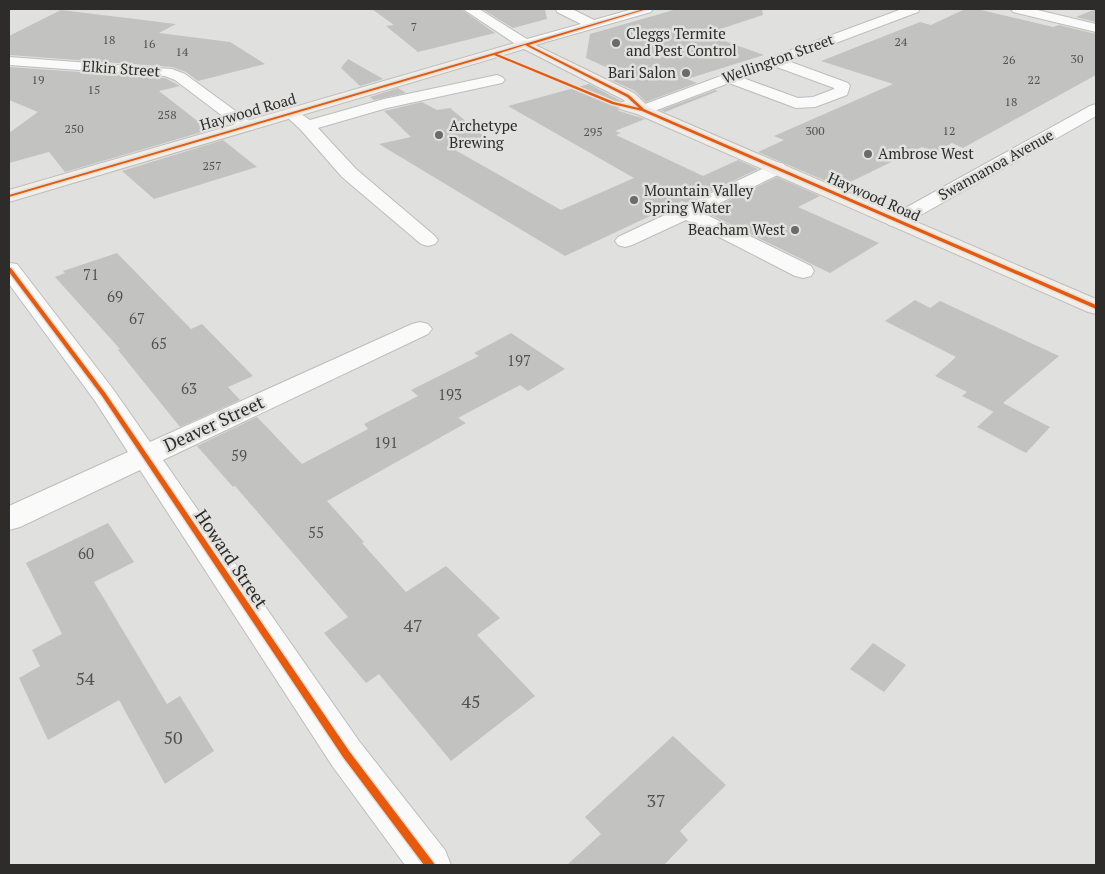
<svg xmlns="http://www.w3.org/2000/svg" width="1105" height="874" font-family="'PT Serif',serif">
<style>
.building{fill:#c2c2c1}
.lines{fill:none;stroke-linecap:round;stroke-linejoin:round}
.minor-casing{stroke:#bebdbc;stroke-width:2}
.major-casing{stroke:#bebebd;stroke-width:2}
.minor{fill:#fafafa;fill-rule:evenodd}
.major{fill:#f1ede7;fill-rule:evenodd}
.cycleway-casing{stroke:#e1e1dd;stroke-width:3}
.cycleway{fill:#e8590c;fill-rule:evenodd}
.poi-dot{fill:#6c6b6a;stroke:#e1e1dd;stroke-width:2}
.labels{text-anchor:middle;stroke-width:5;stroke-linejoin:round;paint-order:stroke}
.far-number-label{font-size:12px;fill:#525250}
.far-poi-label{font-size:15px;fill:#2d2c2b;stroke:#e1e1dd;text-anchor:start}
.far-street-label{font-size:15px;fill:#2d2c2b;stroke:#e1e1dd}
.number-label{font-size:15px;fill:#525250}
.street-label{font-size:18px;fill:#2d2c2b;stroke:#e1e1dd}
.near-number-label{font-size:18px;fill:#525250}
</style>
<rect width="100%" height="100%" fill="#e0e0de"/>
<!-- building -->
<g class="building">
<path d="M372 9H461L495 33 418 52 386 26 394 25Z"/>
<path d="M482 9H545L547 19 513 28Z"/>
<path d="M677 9H762L763 15 705 34 764 55 687 79 697 83 646 102 635 91 609 79 623 75 586 58 590 34Z"/>
<path d="M965 9H977L1053 27 1059 25 1096 34V75L963 148 952 143 936 152 922 147 840 187 758 152 784 140 774 136 893 84 821 61 920 22 931 25Z"/>
<path d="M1096 9V22L1076 17Z"/>
<path d="M61 10 176 24 159 33 230 42 265 64 198 81 186 72 172 67 9 55V36Z"/>
<path d="M348 59 383 79 360 86 341 68Z"/>
<path d="M9 67 165 78 180 86 159 91 209 130 65 172 49 152 9 163V133L38 112 9 100Z"/>
<path d="M589 84 621 101 616 105 619 111 645 119 615 131 621 133 616 135 703 176 738 160 758 169 686 203 682 201 565 256 379 144 411 137 384 111 422 102 437 110 450 108 486 138 448 146 561 210 634 178 508 106Z"/>
<path d="M398 88 406 93 374 100 370 97Z"/>
<path d="M715 90 718 91 665 112 661 110Z"/>
<path d="M223 140 257 167 154 199 122 171Z"/>
<path d="M777 177 820 196 798 207 879 243 830 273 705 212Z"/>
<path d="M117 253 191 329 202 324 253 376 228 387 240 400 180 427 118 350 120 349 55 277 65 273 63 271Z"/>
<path d="M915 300 930 308 940 301 1059 356 1003 403 1050 427 1026 453 977 427 999 407 994 412 962 396 967 392 935 376 956 357 885 321Z"/>
<path d="M511 333 565 369 528 391 520 385 458 418 466 423 327 501 364 542 362 543 406 592 446 566 500 618 477 635 535 696 451 761 379 674 366 683 324 633 348 617 235 486 233 487 197 446 257 417 302 464 368 429 364 424 418 396 411 390 479 356 474 353Z"/>
<path d="M108 523 134 562 94 582 167 704 180 696 214 751 165 784 119 700 48 740 19 678 40 666 32 650 62 634 26 563Z"/>
<path d="M873 643 906 665 884 692 850 669Z"/>
<path d="M673 736 726 785 680 831 688 840 664 865H567L601 834 585 817Z"/>
</g>
<g class="lines">
<defs>
<g id="minor">
<path d="M463 9H479L527 39 581 24 557 12 556 9H572L594 20 633 9H653L651 12 525 48 520 47Z"/>
<path d="M902 9H920L918 12 788 61 848 83 850 86 847 95 815 107 796 108 729 83 649 113H637L635 110 637 107ZM774 66 834 88V89L813 97 798 98 743 78Z"/>
<path d="M1011 9H1033L1096 24V32L1013 12Z"/>
<path d="M9 57 172 69 185 74 256 126 253 130H241L175 80 165 76 9 65Z"/>
<path d="M497 75 502 77 505 80 502 83 387 108 318 128 356 169 435 236 438 240 435 244 428 246 421 244 342 177 301 130 287 117 289 113C298 111 302 115 310 120L384 99Z"/>
<path d="M1096 104V116L903 225 896 227 889 225 886 221 889 217 1090 106Z"/>
<path d="M777 162 784 164 786 168 784 172 701 212 811 266 814 271 811 276 803 278 795 276 686 220 632 245 625 247 618 245 615 241 618 237Z"/>
<path d="M9 263 17 264 113 389 150 442 412 324 420 322 428 324 432 329 428 334 163 460 359 741 445 850 451 865H405L333 767 140 470 20 527 9 530V506L128 452 95 401 9 284Z"/>
</g>
<path id="major" d="M525 40 634 93 649 107 1096 299V314L1088 312 637 114 620 109 618 106 620 103 625 101 622 99 524 49 9 202V190Z"/>
</defs>
<!-- minor casing -->
<use href="#minor" class="minor-casing"/>
<!-- major casing -->
<use href="#major" class="major-casing"/>
<!-- minor -->
<use href="#minor" class="minor"/>
<!-- major -->
<use href="#major" class="major"/>
<defs>
<g id="cycleway">
<path d="M644 9H647L529 45 629 95 644 109 1096 305V309L642 111 612 104 494 55 9 197V195ZM525 45 627 97 639 108 614 102 497 54Z"/>
<path d="M9 268H11L106 394 349 751 433 862 435 865H424L343 757 102 396 9 272Z"/>
</g>
</defs>
<!-- cycleway casing -->
<use href="#cycleway" class="cycleway-casing"/>
<!-- cycleway -->
<use href="#cycleway" class="cycleway"/>
</g>
<!-- markers -->
<g class="poi-dot">
<circle cx="616" cy="43" r="5"/>
<circle cx="686" cy="73" r="5"/>
<circle cx="439" cy="135" r="5"/>
<circle cx="868" cy="154" r="5"/>
<circle cx="634" cy="200" r="5"/>
<circle cx="795" cy="230" r="5"/>
</g>
<g class="labels">
<!-- far-number labels -->
<g class="far-number-label">
<text x="414" y="31">7</text>
<text x="109" y="44">18</text>
<text x="901" y="46">24</text>
<text x="149" y="48">16</text>
<text x="182" y="56">14</text>
<text x="1077" y="63">30</text>
<text x="1009" y="64">26</text>
<text x="38" y="84">19</text>
<text x="1034" y="84">22</text>
<text x="94" y="94">15</text>
<text x="1011" y="106">18</text>
<text x="167" y="119">258</text>
<text x="74" y="133">250</text>
<text x="815" y="135">300</text>
<text x="949" y="135">12</text>
<text x="593" y="136">295</text>
<text x="212" y="170">257</text>
</g>
<!-- far-poi labels -->
<g class="far-poi-label">
<text x="626" y="39">Cleggs Termite<tspan x="626" dy="17">and Pest Control</tspan></text>
<text x="676" y="78" text-anchor="end">Bari Salon</text>
<text x="449" y="131">Archetype<tspan x="449" dy="17">Brewing</tspan></text>
<text x="878" y="159">Ambrose West</text>
<text x="644" y="196">Mountain Valley<tspan x="644" dy="17">Spring Water</tspan></text>
<text x="785" y="235" text-anchor="end">Beacham West</text>
</g>
<!-- far-street labels -->
<g class="far-street-label">
<text transform="translate(778 59) rotate(-20)" y="5">Wellington Street</text>
<text transform="translate(121 69) rotate(4)" y="5">Elkin Street</text>
<text transform="translate(248 112) rotate(-16)" y="5">Haywood Road</text>
<text transform="translate(996 165) rotate(-29)" y="5">Swannanoa Avenue</text>
<text transform="translate(874 197) rotate(24)" y="5">Haywood Road</text>
</g>
<!-- number labels -->
<g class="number-label">
<text x="91" y="280">71</text>
<text x="115" y="302">69</text>
<text x="137" y="324">67</text>
<text x="159" y="349">65</text>
<text x="519" y="366">197</text>
<text x="189" y="394">63</text>
<text x="450" y="400">193</text>
<text x="386" y="448">191</text>
<text x="239" y="461">59</text>
<text x="316" y="538">55</text>
<text x="86" y="559">60</text>
</g>
<!-- street labels -->
<g class="street-label">
<text transform="translate(214 424) rotate(-25)" y="6">Deaver Street</text>
<text transform="translate(231 559) rotate(56)" y="6">Howard Street</text>
</g>
<!-- near-number labels -->
<g class="near-number-label">
<text x="413" y="632">47</text>
<text x="85" y="685">54</text>
<text x="471" y="708">45</text>
<text x="173" y="744">50</text>
<text x="656" y="807">37</text>
</g>
</g>
<!-- border -->
<rect width="1105" height="874" fill="none" stroke="#2d2c2b" stroke-width="20"/>
</svg>
